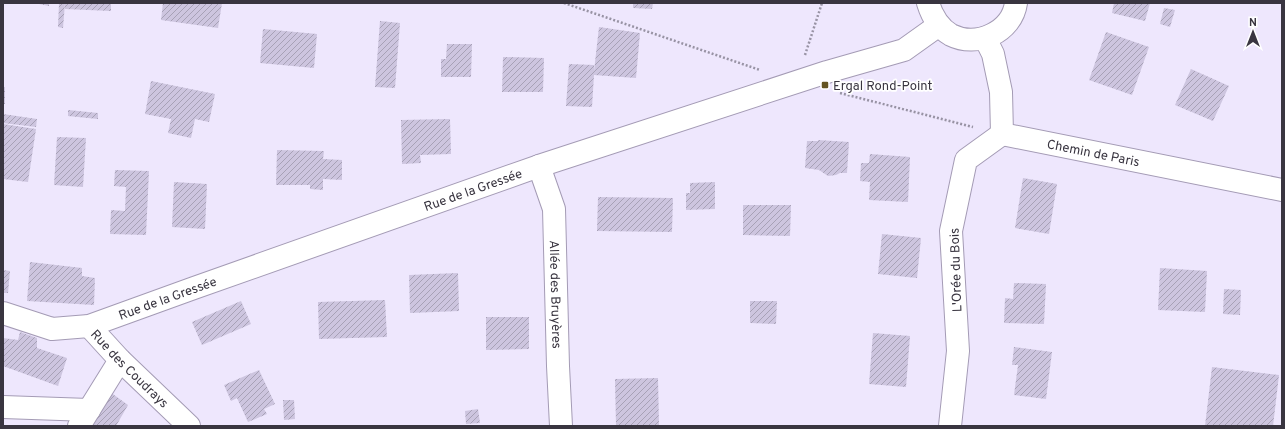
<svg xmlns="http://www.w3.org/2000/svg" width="1285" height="429" font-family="Overpass,sans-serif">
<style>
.building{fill:url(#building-hatch)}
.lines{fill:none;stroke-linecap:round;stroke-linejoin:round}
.minor-casing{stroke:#a49bb5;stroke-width:24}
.tertiary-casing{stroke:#a49bb5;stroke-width:24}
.path{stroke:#9893a4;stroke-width:2.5;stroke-dasharray:2 2;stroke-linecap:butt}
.minor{stroke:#fff;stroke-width:22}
.tertiary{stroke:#fff;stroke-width:22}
.poi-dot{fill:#645421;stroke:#fff;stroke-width:1.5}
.labels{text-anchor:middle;stroke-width:3.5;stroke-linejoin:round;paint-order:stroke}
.poi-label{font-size:13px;fill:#393540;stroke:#fff;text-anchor:start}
.street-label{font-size:13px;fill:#393540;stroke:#fff}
</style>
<defs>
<pattern id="building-hatch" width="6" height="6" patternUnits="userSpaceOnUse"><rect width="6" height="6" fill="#cdc5df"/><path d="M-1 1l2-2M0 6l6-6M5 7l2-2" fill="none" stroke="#a7a1b6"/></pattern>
</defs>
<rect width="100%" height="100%" fill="#eee7fd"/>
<!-- building -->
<g class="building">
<path d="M34 3H49V6Z"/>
<path d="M59 3H65L63 28 58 27Z"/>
<path d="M65 3H111V11L65 9Z"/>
<path d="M163 3H222L218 28 161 20Z"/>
<path d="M633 3H653L652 9 633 8Z"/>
<path d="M1114 3H1150L1145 21 1112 13Z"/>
<path d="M1164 8 1175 10 1170 27 1160 24Z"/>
<path d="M380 21 400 23 395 88 375 87Z"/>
<path d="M599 27 640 33 636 78 594 75 592 107 566 106 569 64 594 65V71Z"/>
<path d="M263 29 317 34 314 68 260 63Z"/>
<path d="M1106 32 1149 47 1132 95 1089 80Z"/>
<path d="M447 44H472L471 77H441V59H446Z"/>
<path d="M503 57 544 58 543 92H502Z"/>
<path d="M1191 69 1229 86 1213 121 1175 105Z"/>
<path d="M151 81 215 94 209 122 195 119 191 138 168 133 171 119 145 114Z"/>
<rect x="3" y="87" width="2" height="17"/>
<path d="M68 110 98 113V119L68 116Z"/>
<path d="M3 114 37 119 36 127 3 123Z"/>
<path d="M450 119 451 154 420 155 421 163 402 164 401 120Z"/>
<path d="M3 124 36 129 28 182 3 179Z"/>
<path d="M57 137 86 138 83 187 54 185Z"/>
<path d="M818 140 849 142 847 173H840L836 175 828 176 819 170 805 168 807 141H818Z"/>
<path d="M277 150 324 151 323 159 342 160V180L323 179V190L310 189V185H276Z"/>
<path d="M870 154 910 157 908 202 869 200 870 182 860 181 861 163H869Z"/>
<path d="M115 170 149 171 146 235 110 234 111 210 125 211 126 187 114 186Z"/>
<path d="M1023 178 1057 184 1049 234 1015 228Z"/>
<path d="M174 182 207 184 205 229 172 227Z"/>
<path d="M715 182V209L686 210V193H690V183Z"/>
<path d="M598 197 673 198 672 232 597 231Z"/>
<path d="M743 205H791L790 236 743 235Z"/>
<path d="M882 234 921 238 917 278 878 274Z"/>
<path d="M30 262 82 268V276L95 278 94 305 27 301Z"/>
<path d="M1160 268 1207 271 1205 312 1158 310Z"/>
<path d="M3 270 10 271 8 293H3Z"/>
<path d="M458 273 459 311 410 313 409 275Z"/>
<path d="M1014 283 1046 284 1044 324 1004 323 1005 298 1013 299Z"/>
<path d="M1224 289 1241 290 1240 315 1223 314Z"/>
<path d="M385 300 387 337 319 339 318 302Z"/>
<path d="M241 301 251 324 202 345 192 322Z"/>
<path d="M750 301H777L776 324 750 323Z"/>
<path d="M486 317H529V349L486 350Z"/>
<path d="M20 332 37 338V348L67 358 58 386 3 366V338L18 340Z"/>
<path d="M873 333 910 336 906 387 869 384Z"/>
<path d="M1014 347 1052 352 1046 399 1014 395 1018 365H1012Z"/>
<path d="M1212 367 1279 375 1273 426H1205Z"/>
<path d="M259 370 275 404 264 409 267 414 248 422 237 398 231 401 224 385Z"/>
<path d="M658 378 659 426H616L615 379Z"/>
<path d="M110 392 128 405 116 426H84Z"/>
<path d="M283 400H294L295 419 284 420Z"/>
<path d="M478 409 480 423 466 424 465 411Z"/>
</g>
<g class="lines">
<defs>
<g id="minor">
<path id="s1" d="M985 38 993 54 1001 92 1002 134 1282 190"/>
<path id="s2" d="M539 166 554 209 558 366 561 426"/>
<path id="s3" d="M3 313 52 329 89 326 194 288 539 166 827 72 904 50 939 25"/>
<path id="s4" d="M89 326 120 360 189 426"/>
<path d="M3 407 89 410"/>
<path d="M79 426 120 360"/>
<path d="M950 426 958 351 951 231 966 160 1002 134"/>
</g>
<path id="tertiary" d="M928 3C932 16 939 28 951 35 977 48 1012 32 1016 3"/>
</defs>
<!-- minor casing -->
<use href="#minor" class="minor-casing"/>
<!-- tertiary casing -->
<use href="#tertiary" class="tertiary-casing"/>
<!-- path -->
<g class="path">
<path d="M564 3 760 70"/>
<path d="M805 55 822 3"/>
<path d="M840 93 973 127"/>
</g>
<!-- minor -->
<use href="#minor" class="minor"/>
<!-- tertiary -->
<use href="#tertiary" class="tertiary"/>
</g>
<!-- markers -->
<rect class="poi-dot" x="821" y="81" width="8" height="8" rx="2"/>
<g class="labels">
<!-- poi labels -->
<g class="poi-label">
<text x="833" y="90">Ergal Rond-Point</text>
</g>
<!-- street labels -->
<g class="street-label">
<text dy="5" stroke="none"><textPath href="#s1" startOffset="192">Chemin de Paris</textPath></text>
<text dy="5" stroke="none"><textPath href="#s3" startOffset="496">Rue de la Gressée</textPath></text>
<text transform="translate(955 270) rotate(-92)" y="5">L'Orée du Bois</text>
<text dy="5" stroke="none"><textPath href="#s2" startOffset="131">Allée des Bruyères</textPath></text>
<text dy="5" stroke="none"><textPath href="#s3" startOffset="172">Rue de la Gressée</textPath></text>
<text dy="5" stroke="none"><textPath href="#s4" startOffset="59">Rue des Coudrays</textPath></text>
</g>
</g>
<!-- border -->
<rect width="1285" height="429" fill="none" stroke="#393540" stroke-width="8"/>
<!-- north arrow -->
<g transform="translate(1253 32)" stroke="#ffffff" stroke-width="3" paint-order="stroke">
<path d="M0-3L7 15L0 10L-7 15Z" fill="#393540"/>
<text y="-6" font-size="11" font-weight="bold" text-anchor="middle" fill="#393540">N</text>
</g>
</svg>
